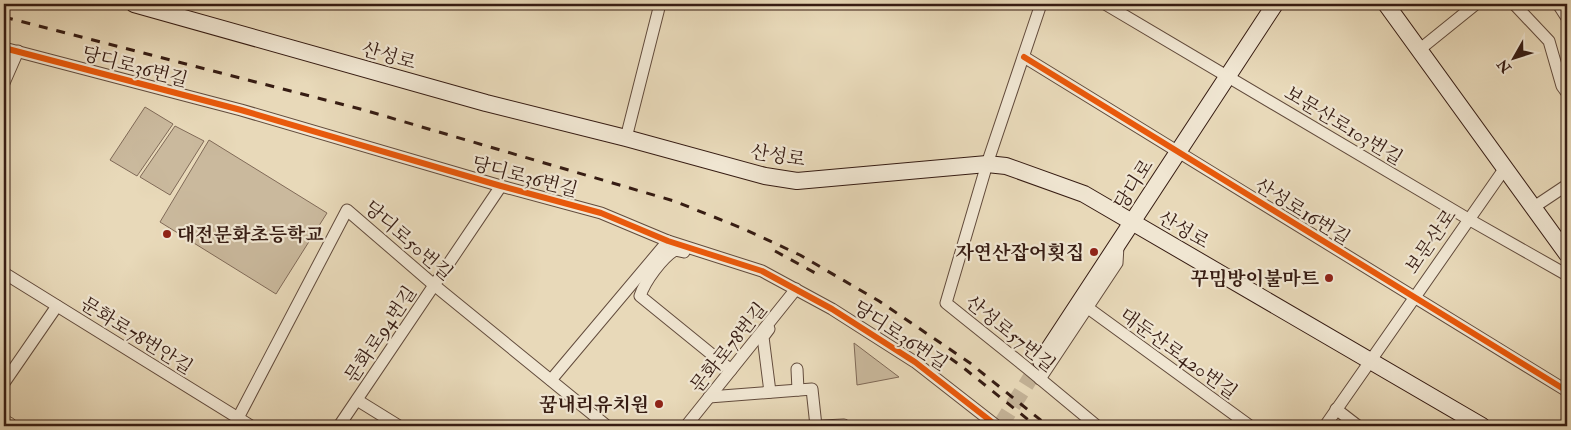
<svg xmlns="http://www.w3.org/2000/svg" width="1571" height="430" font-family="'IM FELL Double Pica','Noto Serif KR',serif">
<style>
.green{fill:#cab99d;stroke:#806a58}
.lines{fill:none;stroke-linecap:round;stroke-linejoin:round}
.secondary-tunnel{stroke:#c4b398;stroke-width:16;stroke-dasharray:16 8;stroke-linecap:butt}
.street-casing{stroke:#624b3c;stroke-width:13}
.secondary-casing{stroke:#361c13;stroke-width:18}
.primary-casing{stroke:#361c13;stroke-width:19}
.street{stroke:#f0e6d2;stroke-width:11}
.secondary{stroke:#f0e6d2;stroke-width:16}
.primary{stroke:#e8d9b9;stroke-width:18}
.rail{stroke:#361c13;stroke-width:3;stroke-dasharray:9 9;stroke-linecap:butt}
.cycleway-casing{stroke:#f0e6d2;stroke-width:9}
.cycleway{stroke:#e8590c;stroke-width:6}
.poi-dot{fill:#8f2418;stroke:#f0e6d2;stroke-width:2}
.labels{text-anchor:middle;stroke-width:4.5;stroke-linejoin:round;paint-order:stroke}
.street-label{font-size:19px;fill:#361c13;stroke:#f0e6d2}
.poi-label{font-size:19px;font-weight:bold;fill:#361c13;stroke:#f0e6d2;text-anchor:end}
</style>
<rect width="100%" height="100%" fill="#e8d9b9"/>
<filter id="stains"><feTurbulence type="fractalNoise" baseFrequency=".004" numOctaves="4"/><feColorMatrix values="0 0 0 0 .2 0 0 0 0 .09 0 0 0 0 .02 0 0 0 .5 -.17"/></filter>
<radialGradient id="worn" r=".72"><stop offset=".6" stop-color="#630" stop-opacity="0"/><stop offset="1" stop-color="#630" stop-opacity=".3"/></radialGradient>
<!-- green -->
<g class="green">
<path d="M145 107 173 124 137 176 110 160Z"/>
<path d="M175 126 204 141 170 195 140 177Z"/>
<path d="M209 140 327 213 276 294 160 222Z"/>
<path d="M854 343 899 377 857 385Z"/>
</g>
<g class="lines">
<!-- secondary-tunnel -->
<path class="secondary-tunnel" d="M1000 426 1041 361"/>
<defs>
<g id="street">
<path d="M1041 4 987 164 946 303 1027 368 1097 426"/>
<path d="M1105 4 1470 220 1567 275"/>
<path d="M1514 4 1549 41 1562 86 1567 93"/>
<path d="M1558 4 1567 18"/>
<path d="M4 48 241 110 501 186 601 213 668 241 762 271 832 309 915 362 997 426"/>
<path d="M1419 50 1476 4"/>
<path d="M1024 57 1567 391"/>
<path d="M4 83 18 51"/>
<path d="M626 138 660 4"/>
<path d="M1534 207 1567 185"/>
<path d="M684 252 675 250C662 258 645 281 640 296L731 370"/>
<path d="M4 273 251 426"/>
<path d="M1088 308 1250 426"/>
<path d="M769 329 763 337 770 392"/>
<path d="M797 369 798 390"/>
<path d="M1040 379 1117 263 1118 246"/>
<path d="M551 380 668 241"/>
<path d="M4 383 57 306"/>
<path d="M709 397 812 389 816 426"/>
<path d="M357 400 399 426"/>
<path d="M1336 409 1358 426"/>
<path d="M238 418 347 210 434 285 607 426"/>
<path d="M339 426 501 186"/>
<path d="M686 426 796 289"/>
<path d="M822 426 844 425V426"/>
<path d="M1325 426 1505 168"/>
</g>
<g id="secondary">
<path d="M134 4 486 103 626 138 765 176 797 181 987 164 1006 166 1084 194 1482 426"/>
<path d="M1386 4 1567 254"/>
<path d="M1041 361 1275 4"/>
</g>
<path id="primary" d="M4 424 8 426"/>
</defs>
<!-- street casing -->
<use href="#street" class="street-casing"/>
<!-- secondary casing -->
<use href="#secondary" class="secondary-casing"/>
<!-- primary casing -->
<use href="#primary" class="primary-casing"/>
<!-- street -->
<use href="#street" class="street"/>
<!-- secondary -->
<use href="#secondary" class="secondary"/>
<!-- primary -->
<use href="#primary" class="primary"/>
<!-- rail -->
<g class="rail">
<path d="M4 17 364 110 674 201 744 229 800 255 879 301 970 363 1048 426"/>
<path d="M775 251 817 274"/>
<path d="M950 358 965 369 1036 426"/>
</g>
<defs>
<g id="cycleway">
<path d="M4 48 241 110 501 186 601 213 668 241 762 271 832 309 915 362 997 426"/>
<path d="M1024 57 1567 391"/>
</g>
</defs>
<!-- cycleway casing -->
<use href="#cycleway" class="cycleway-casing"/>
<!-- cycleway -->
<use href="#cycleway" class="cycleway"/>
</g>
<!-- markers -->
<g class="poi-dot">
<circle cx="167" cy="234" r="5"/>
<circle cx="1094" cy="252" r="5"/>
<circle cx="1329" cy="278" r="5"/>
<circle cx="659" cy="404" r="5"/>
</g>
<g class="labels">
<!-- street labels -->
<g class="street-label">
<text transform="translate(389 55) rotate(16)" y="7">산성로</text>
<text transform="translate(135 66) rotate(15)" y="7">당디로36번길</text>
<text transform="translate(1344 125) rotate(31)" y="7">보문산로103번길</text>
<text transform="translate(778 155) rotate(9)" y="7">산성로</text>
<text transform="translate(525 176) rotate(15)" y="7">당디로36번길</text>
<text transform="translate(1133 184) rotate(-57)" y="7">당디로</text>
<text transform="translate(1303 211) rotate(32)" y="7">산성로16번길</text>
<text transform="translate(1184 229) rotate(30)" y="7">산성로</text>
<text transform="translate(409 240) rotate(41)" y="7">당디로50번길</text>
<text transform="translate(1430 241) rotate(-55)" y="7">보문산로</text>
<text transform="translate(1011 333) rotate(39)" y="7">산성로57번길</text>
<text transform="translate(380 334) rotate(-56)" y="7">문화로94번길</text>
<text transform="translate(137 335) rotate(32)" y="7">문화로78번안길</text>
<text transform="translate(901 335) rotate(34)" y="7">당디로36번길</text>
<text transform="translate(728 347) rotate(-51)" y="7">문화로78번길</text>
<text transform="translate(1179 353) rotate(36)" y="7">대둔산로420번길</text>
</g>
<!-- poi labels -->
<g class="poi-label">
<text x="177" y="241" text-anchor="start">대전문화초등학교</text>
<text x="1084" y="259">자연산잡어횟집</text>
<text x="1319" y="285">꾸밈방이불마트</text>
<text x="649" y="411">꿈내리유치원</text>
</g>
</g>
<!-- margin -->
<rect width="1571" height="430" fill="none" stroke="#e8d9b9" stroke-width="20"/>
<rect x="5" y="5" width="1561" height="420" fill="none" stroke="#361c13" stroke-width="2.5"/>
<rect x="10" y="10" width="1551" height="410" fill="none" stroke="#361c13"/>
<!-- north arrow -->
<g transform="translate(1514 58) rotate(231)" stroke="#f0e6d2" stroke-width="4" paint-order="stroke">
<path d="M0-4L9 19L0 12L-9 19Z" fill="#361c13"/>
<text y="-8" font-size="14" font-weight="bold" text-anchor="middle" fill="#361c13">N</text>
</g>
<rect width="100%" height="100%" filter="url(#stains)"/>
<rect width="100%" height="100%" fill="url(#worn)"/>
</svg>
